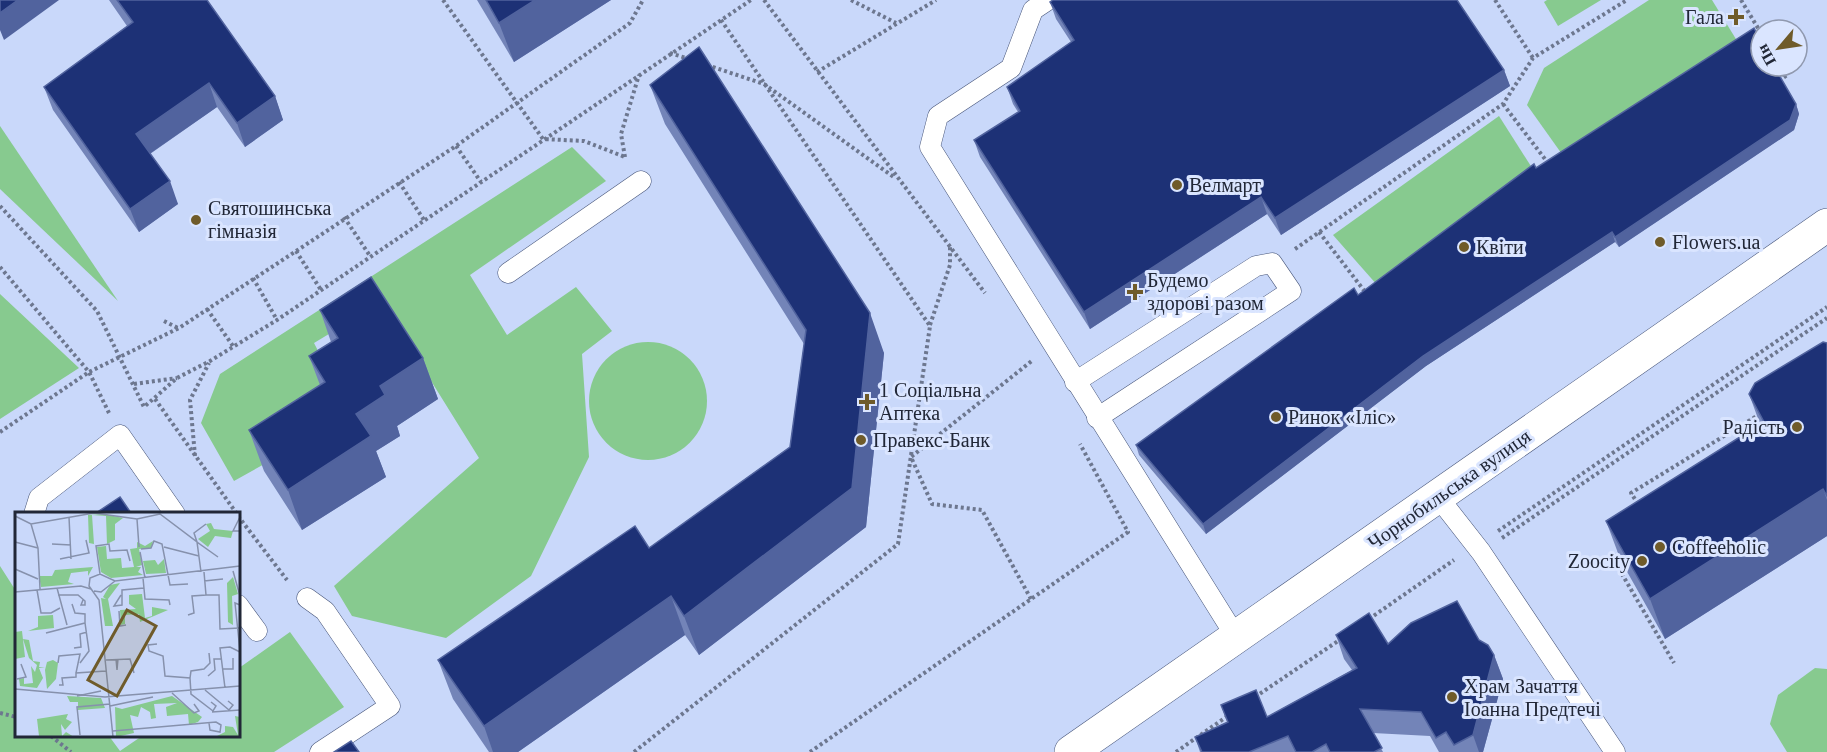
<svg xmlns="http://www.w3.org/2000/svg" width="1827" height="752" font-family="Georgia,serif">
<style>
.green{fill:#87ca8f}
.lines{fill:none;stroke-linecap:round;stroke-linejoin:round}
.service-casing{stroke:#465478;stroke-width:21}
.secondary-casing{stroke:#465478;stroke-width:34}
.path{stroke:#6d778f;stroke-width:4;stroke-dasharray:3 3;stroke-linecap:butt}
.service{stroke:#fff;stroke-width:20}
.secondary{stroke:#fff;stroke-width:33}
.wall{fill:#7384b8}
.shaded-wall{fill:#51639e}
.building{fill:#1d3176;stroke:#51639e;stroke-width:1.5}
.poi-dot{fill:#6f5b2a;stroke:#dae5ff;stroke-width:2}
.labels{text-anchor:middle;stroke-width:6;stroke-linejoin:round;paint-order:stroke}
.poi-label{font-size:20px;fill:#212737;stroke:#dae5ff;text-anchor:start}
.street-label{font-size:20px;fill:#212737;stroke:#dae5ff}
.inset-road{fill:none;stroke:#8691ac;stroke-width:1.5}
.view{fill:#6f5b2a;fill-opacity:0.15;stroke:#6f5b2a;stroke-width:3}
.inset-edge{fill:none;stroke:#212737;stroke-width:3}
</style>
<rect width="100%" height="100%" fill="#c9d8fa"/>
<!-- green -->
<g class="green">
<path d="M1547 0H1601L1558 26 1544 2Z"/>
<path d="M1649 0H1712L1739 44 1564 157 1527 105 1544 68Z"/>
<path d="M1499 116 1534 171 1378 286 1333 235Z"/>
<path d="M0 126 118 301 0 189Z"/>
<path d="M572 147 606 181 470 275 507 335 576 287 612 331 582 354 589 457 531 576 446 638 352 616 334 586 479 458 382 302 314 343 338 390 311 438 234 481 201 423 220 374Z"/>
<path d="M0 294 79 368 0 419Z"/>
<circle cx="648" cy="401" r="59"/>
<path d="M0 566 16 591V736H109L120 751 142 736H238L239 668 290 632 344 707 274 752H0Z"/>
<path d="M1815 668 1827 669V752H1787L1770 724 1778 695Z"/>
</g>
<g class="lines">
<defs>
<g id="service">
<path d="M1048 0 1033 10 1011 68 938 116 930 147 1236 637"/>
<path d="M508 273 641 181"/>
<path d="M1075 382 1256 266 1272 263 1291 291 1097 418"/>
<path d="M1438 497 1481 552 1615 752"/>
<path d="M34 514 39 498 120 435 175 514"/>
<path d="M307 598 325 611 390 706 320 752"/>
<path d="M238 605 257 631"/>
</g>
<path id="secondary" d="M1071 752 1827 225"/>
</defs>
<!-- service casing -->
<use href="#service" class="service-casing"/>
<!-- secondary casing -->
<use href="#secondary" class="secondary-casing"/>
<!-- path -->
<g class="path">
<path d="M443 0 543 139 584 141 625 157"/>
<path d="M764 0 985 293"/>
<path d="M851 0 896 23"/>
<path d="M1495 0 1533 58"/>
<path d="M1741 0 1761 33"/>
<path d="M670 53 689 59"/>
<path d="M707 65 764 84 895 178"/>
<path d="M817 72 936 0"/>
<path d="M1779 81 1787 75 1781 66"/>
<path d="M1503 104 1548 163"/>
<path d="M456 146 481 182"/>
<path d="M625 157 621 134 639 75"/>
<path d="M399 182 424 220"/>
<path d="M0 206 97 311 144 407 177 378 210 361 277 320 751 0"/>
<path d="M344 217 370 256"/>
<path d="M1319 232 1366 293"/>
<path d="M1295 249 1503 104 1533 58 1627 0"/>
<path d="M296 251 321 290"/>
<path d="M0 267 89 372 179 328 456 146 630 23 643 0"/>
<path d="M253 278 277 320"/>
<path d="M207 309 233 346"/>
<path d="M164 321 178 328"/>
<path d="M930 325 950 265V246"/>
<path d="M134 384 177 378"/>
<path d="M155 399 237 514"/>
<path d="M0 432 89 372 109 413"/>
<path d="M195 456 190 400 209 363"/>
<path d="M1638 504 1631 493 1760 414"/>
<path d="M238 516 287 580"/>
<path d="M1498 531 1827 307"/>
<path d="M1502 538 1827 318"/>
<path d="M1621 551 1612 557 1674 663"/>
<path d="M1031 599 982 510 932 504 911 457 1033 360"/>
<path d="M1369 619 1454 560"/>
<path d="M1255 697 1341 639"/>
<path d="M0 713 16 717"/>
<path d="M51 736 71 752"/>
<path d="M634 752 898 544 930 326 721 20"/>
<path d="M810 752 1128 532 1080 444"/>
<path d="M1176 752 1229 715"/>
</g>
<!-- service -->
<use href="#service" class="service"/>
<!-- secondary -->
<use href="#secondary" class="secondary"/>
</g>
<!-- wall -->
<g class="wall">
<path d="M109 0H207L275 96 283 120 245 147 217 107 150 154 178 204 139 232 53 110 44 87 127 26Z"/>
<path d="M477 0H611L514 62Z"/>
<path d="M1050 2 1504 70 1510 86 1281 235 1267 214 1090 329 980 157 974 140 1018 112 1013 104 1007 87 1071 42 1056 19Z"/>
<path d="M650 85 884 353 866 527 699 655 685 635 518 752H489L453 699 438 660 649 548 790 447 804 344 665 124Z"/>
<path d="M1796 104 1799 114 1794 130 1619 247 1615 242 1426 366 1206 534 1139 455 1136 445 1358 295 1536 168Z"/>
<path d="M320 310 423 358 438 399 397 426 400 436 376 451 386 477 302 530 264 471 249 430 320 385 309 356 331 342Z"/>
<path d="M1827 343V536L1665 639 1621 561 1606 521 1760 424 1749 394Z"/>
<path d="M1336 635 1388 644 1479 640 1494 655 1503 679 1483 752H1439L1430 736 1373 733 1383 752H1200L1195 737 1227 722 1221 705 1267 717 1352 670 1344 659Z"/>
</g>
<!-- shaded-wall -->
<g class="shaded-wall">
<path d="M18 0H59L4 40 0 30V13Z"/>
<path d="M535 0H611L514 62 499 23Z"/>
<path d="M1504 70 1510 86 1281 235 1275 218Z"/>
<path d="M209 83 217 107 145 157 136 134Z"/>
<path d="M275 96 283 120 245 147 237 123Z"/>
<path d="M1796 104 1799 114 1794 130 1619 247 1615 237Z"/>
<path d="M170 181 178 204 139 232 130 209Z"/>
<path d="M1261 197 1267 214 1090 329 1084 312Z"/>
<path d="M1612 232 1615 242 1426 366 1206 534 1203 524 1423 356Z"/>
<path d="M870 313 884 353 866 527 699 655 684 616 852 488Z"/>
<path d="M423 358 438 399 397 426 400 436 376 451 386 477 302 530 288 490 356 414 380 386Z"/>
<path d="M1823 489 1827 500V536L1665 639 1650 599Z"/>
<path d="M671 596 685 635 518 752H493L484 726Z"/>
<path d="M1494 655 1503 679 1483 752H1479L1473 735Z"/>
</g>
<!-- building -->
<g class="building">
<path d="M0 0H18L0 13Z"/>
<path d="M117 0H207L275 96 237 123 209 83 136 134 170 181 130 209 44 87 133 22Z"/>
<path d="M486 0H535L499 23Z"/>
<path d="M1053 0H1457L1504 70 1275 218 1261 197 1084 312 974 140 1020 111 1007 87 1074 40 1050 2Z"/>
<path d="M1754 28 1761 42V66H1774L1796 104 1790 120 1615 237 1612 232 1423 356 1203 524 1136 445 1354 288 1358 295 1534 164 1536 168Z"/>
<path d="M699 47 870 313 852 488 684 616 671 596 484 726 438 660 635 526 649 548 790 447 806 330 650 85Z"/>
<path d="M371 277 423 358 380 386 385 395 356 414 371 436 288 490 249 430 325 382 309 356 338 338 320 310Z"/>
<path d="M1823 342 1827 343V496L1823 489 1650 599 1606 521 1764 422 1749 394 1755 383Z"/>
<path d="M120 497 131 513H96Z"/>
<path d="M1457 601 1479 640 1488 645 1494 655 1473 735 1454 745 1446 732 1436 738 1421 712 1360 709 1382 748 1374 752H1330L1326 744 1312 752H1296L1288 736 1249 752H1202L1195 737 1228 722 1221 705 1256 690 1267 717 1357 668 1336 635 1369 613 1388 644 1411 623Z"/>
<path d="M351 741 359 752H334Z"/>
</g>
<!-- markers -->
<g class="poi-dot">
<path d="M1733 8h6v6h6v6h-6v6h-6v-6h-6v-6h6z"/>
<circle cx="1177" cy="185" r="6"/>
<circle cx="196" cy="220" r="6"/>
<circle cx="1660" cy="242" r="6"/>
<circle cx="1464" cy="247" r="6"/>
<path d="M1132 283h6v6h6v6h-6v6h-6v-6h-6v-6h6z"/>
<path d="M864 393h6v6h6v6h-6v6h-6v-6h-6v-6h6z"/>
<circle cx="1276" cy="417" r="6"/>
<circle cx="1797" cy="427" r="6"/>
<circle cx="861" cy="440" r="6"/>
<circle cx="1660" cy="547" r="6"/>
<circle cx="1642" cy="561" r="6"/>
<circle cx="1452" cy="697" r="6"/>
</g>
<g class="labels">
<!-- poi labels -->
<g class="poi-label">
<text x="1724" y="24" text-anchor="end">Гала</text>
<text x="1189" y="192">Велмарт</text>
<text x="208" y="215">Святошинська<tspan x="208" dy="23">гімназія</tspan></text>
<text x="1672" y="249">Flowers.ua</text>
<text x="1476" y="254">Квіти</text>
<text x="1147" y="287">Будемо<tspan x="1147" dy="23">здорові разом</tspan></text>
<text x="879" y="397">1 Соціальна<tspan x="879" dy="23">Аптека</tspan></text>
<text x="1288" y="424">Ринок «Іліс»</text>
<text x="1785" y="434" text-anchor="end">Радість</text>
<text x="873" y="447">Правекс-Банк</text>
<text x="1672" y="554">Coffeeholic</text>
<text x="1630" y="568" text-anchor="end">Zoocity</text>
<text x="1464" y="693">Храм Зачаття<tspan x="1464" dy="23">Іоанна Предтечі</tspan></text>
</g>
<!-- street labels -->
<g class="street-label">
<text transform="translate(1449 489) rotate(-35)" y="7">Чорнобильська вулиця</text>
</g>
</g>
<!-- overview -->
<g transform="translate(15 512)">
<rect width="225" height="225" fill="#c9d8fa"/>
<path d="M89 2 108 6 100 12V28L92 32 91 4 77 3 79 32 74 31 73 3ZM196 11 199 17 218 19 216 26 200 24 193 35 183 27 195 19 191 12ZM138 29 136 36 124 37 127 53 121 55H126L123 60 128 63 96 66 86 60 82 35 91 34 92 47 106 46 107 56 119 55 115 37 122 36V30L130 34ZM149 47 151 61 131 62 128 49 140 48 143 53ZM78 55 73 64V59L56 61 53 70 59 72 26 75 24 64H37L40 58ZM218 65 223 82 217 84 218 113 213 110 212 71ZM105 71 93 87 98 114H90L86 86 91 87 88 85 95 73ZM127 82 130 106 137 104V95L153 98 125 110 124 102 110 103V112L106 113 105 98 121 97 114 92V83ZM38 103 39 116 13 119 23 115V104ZM7 119 10 145 0 147V120ZM8 127 14 128 18 149 25 150 24 155H30L24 156 28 166 22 176 5 174 4 167 9 166V172L18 171 16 154 20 160 22 153 14 146ZM38 148 43 151 41 167 32 177 30 158 32 150ZM52 184 86 186 90 196 63 198V190H55ZM157 184 187 205 183 210 174 213 173 202 152 204 151 195 162 191 139 192 141 206 136 207 135 200 126 195 123 205 115 203 119 221 101 225 100 195 107 197ZM53 202 51 207 57 210 50 218 46 212 47 224 51 220 59 225H11L24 224 22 207ZM220 204 225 205V225H200L210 220V214L218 215 223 223Z" fill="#87ca8f"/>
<path class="inset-road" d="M0 4 16 12 79 1 122 7 145 2 182 30 186 60M54 5 56 47M225 5 218 19H225M122 7 124 35M16 12 23 36 25 77M191 12 179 21 182 30 203 45M0 30 23 36M37 32 56 33M149 35 184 44M126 37 136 36 139 29 147 32 155 73 173 72M125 40 130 66M45 47 74 41 71 28M0 57 23 67M218 59 225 84M85 62 81 34 94 32 95 39 112 38 115 49M128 66 130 87 154 88 155 93M189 69 208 67M42 76 52 113M22 78 26 101H36L45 96M79 79 86 80 100 69M0 80 66 74 76 77M43 83H63L70 89V93H66L68 88M106 83 99 94 107 93V78L129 76M191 83H204L205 117 225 116M57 92 60 101 70 102V111M104 99 105 114 111 113M173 103 179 101 177 84 191 83 189 60M31 121 70 111 74 139 65 151M142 132 133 133 134 139 148 144 150 164 175 166 176 182 198 199 201 194 196 190M59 136 66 135 65 122 72 120M225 139 220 91 225 93M101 147 102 158 103 147M91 148 115 147 119 161M43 151 44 144 65 142 61 161M208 157H218V146M193 164 200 158 199 147H207M175 166 176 159 189 157 195 151 194 141M2 167 11 165 6 152M44 173H48L47 166 61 165V161L91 159M210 176 205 136 215 135 225 140M0 177 90 185 225 174M190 178 214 198 218 193 213 189M157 181 179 201 184 199 179 192M62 184 86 179M95 194 138 185M197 200 225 198M98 219 201 210 206 213 205 220 195 218 194 211M65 223 62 195 95 192M98 225 84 88 74 74 75 66 85 62 100 69 225 54"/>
<path class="view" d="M112 98 141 114 102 184 73 168Z"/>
<rect width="225" height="225" class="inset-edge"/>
</g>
<!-- north arrow -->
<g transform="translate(1779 48) rotate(241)"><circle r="28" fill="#dae5ff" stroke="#9099af" stroke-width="1.5"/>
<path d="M0-4.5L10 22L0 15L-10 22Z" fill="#6f5b2a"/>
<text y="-9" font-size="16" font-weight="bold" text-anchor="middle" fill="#212737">Пн</text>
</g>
</svg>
